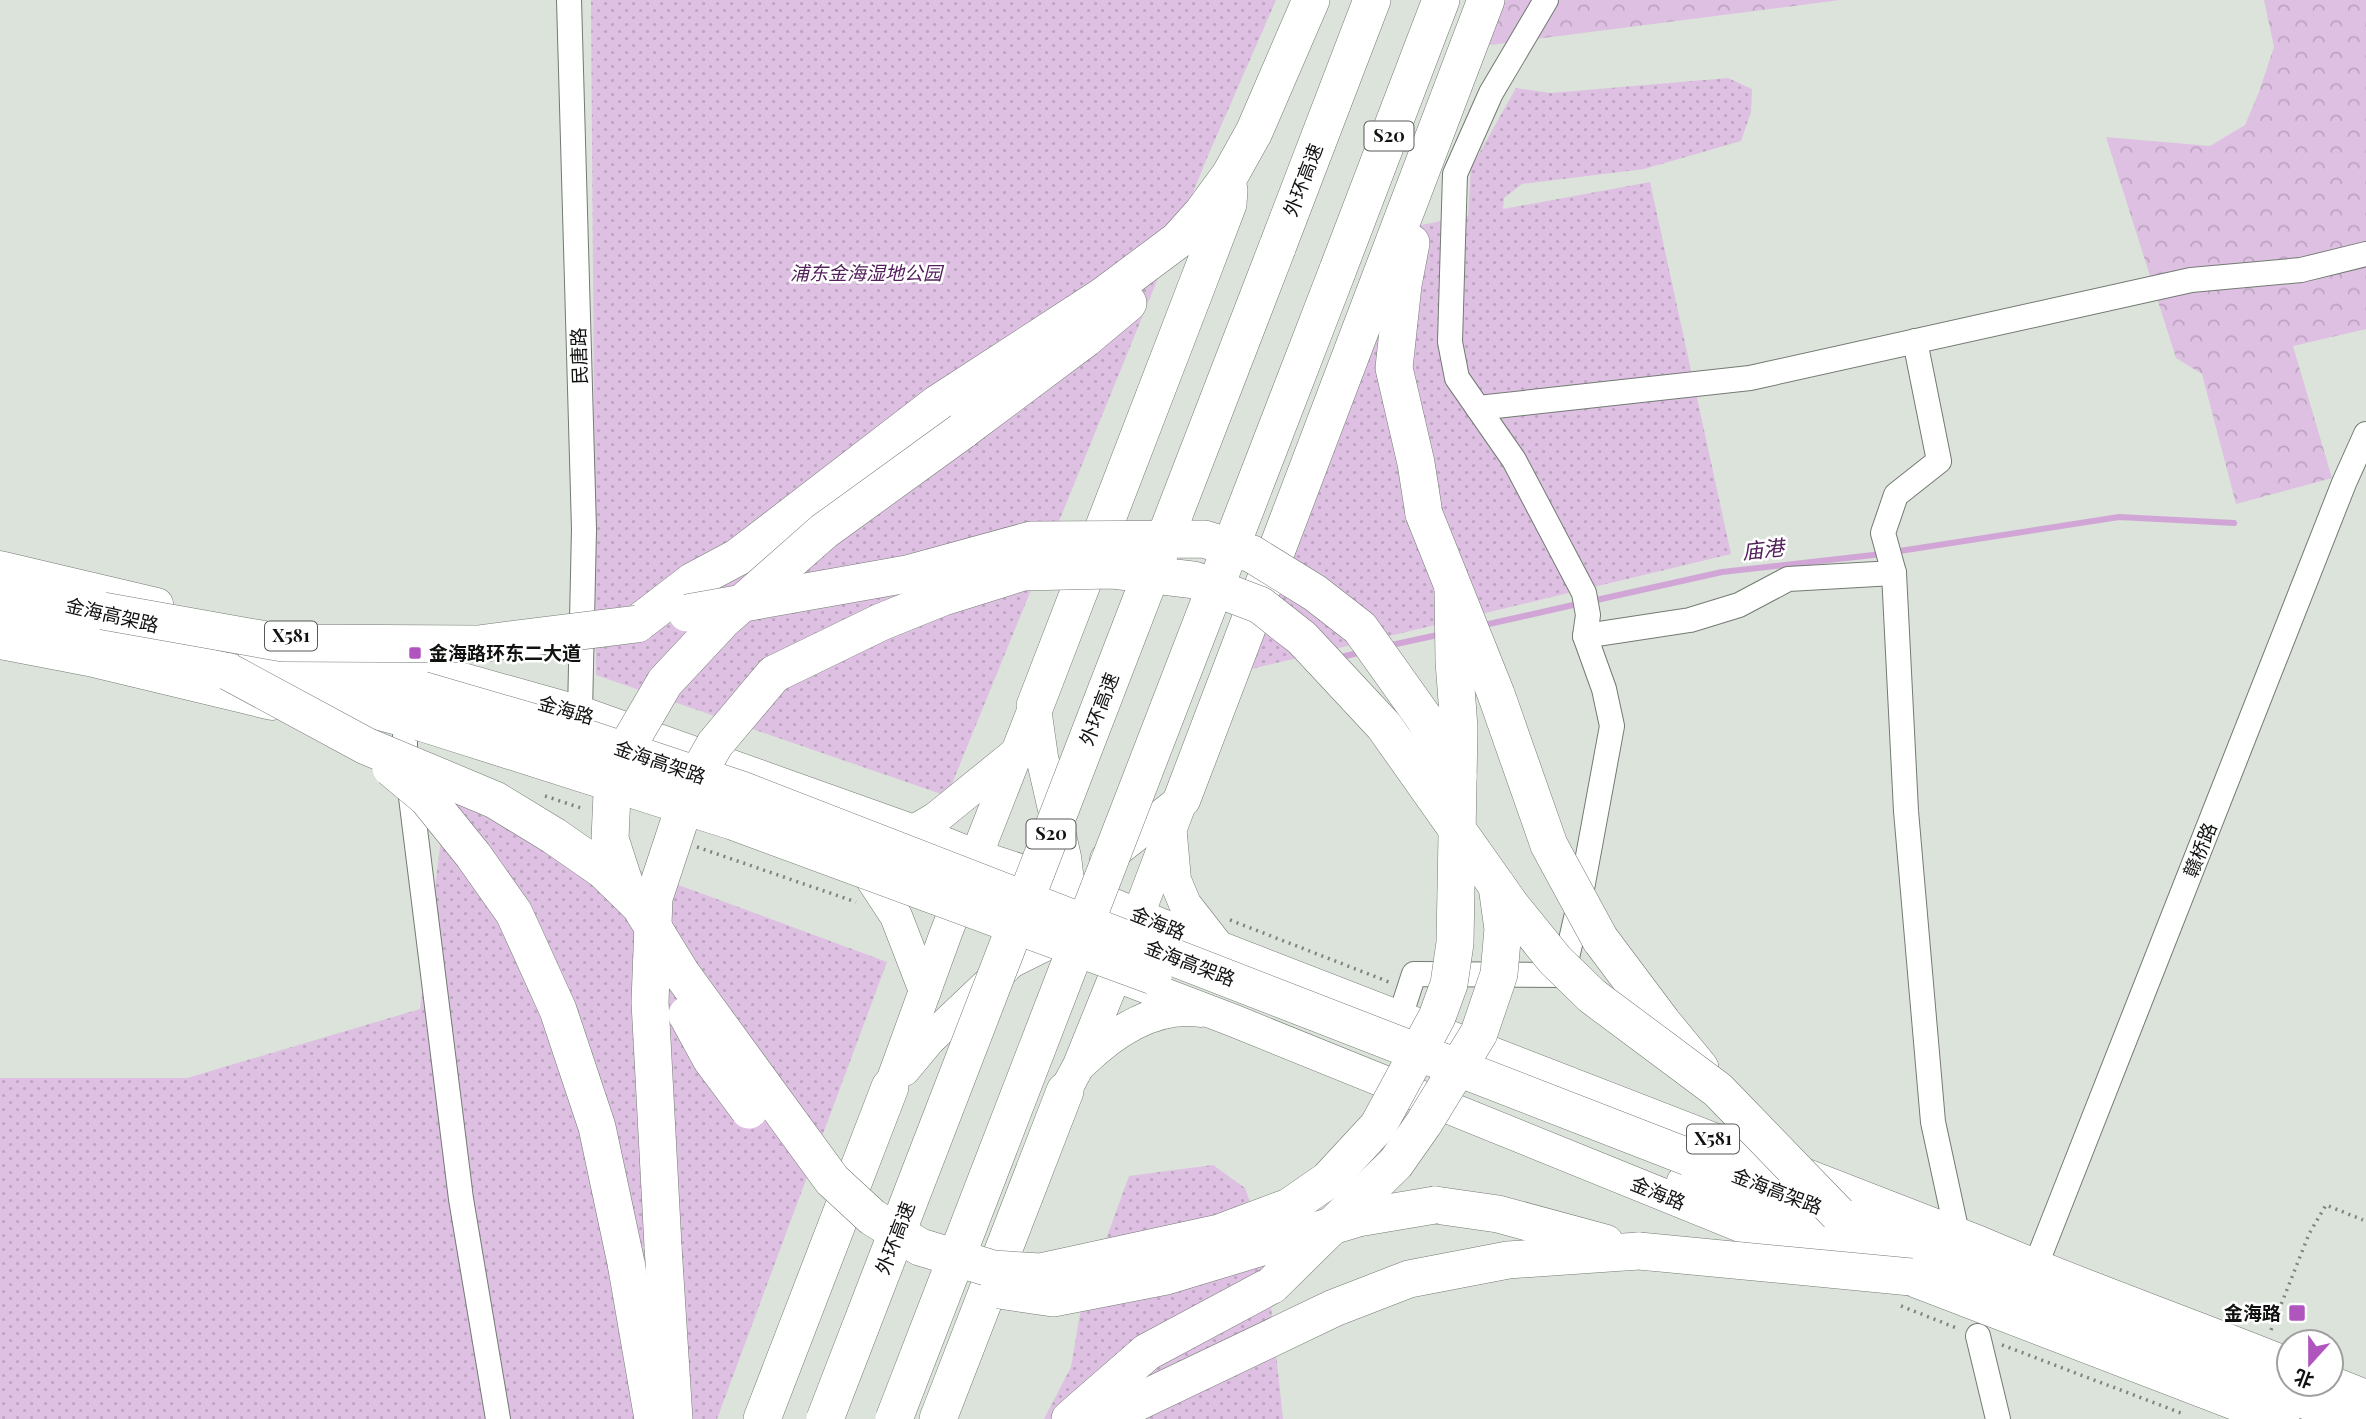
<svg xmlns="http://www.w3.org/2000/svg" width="2366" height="1419" font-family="'Playfair Display','Noto Sans SC',serif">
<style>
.grass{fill:url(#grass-dots)}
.forest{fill:url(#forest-crowns)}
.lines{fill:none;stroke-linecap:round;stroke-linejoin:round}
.stream{stroke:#d1a6d7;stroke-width:6}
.minor-casing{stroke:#737a73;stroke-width:26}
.major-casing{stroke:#737a73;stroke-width:33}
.highway-casing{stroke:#737a73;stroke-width:38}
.path{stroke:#7e847d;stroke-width:3.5;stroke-dasharray:2 5;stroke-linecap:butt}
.minor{stroke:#fff;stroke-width:24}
.major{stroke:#fff;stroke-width:32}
.highway{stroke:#fff;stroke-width:37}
.highway-bridge-casing{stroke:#737a73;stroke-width:38;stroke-linecap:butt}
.highway-bridge{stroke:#fff;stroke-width:37}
.poi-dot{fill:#b054be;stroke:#fff;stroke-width:2.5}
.labels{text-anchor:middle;stroke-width:5;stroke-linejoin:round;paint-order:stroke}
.shield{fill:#fff;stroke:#575957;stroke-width:2}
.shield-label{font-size:18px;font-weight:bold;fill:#0f120f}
.street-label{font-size:19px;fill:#0f120f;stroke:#fff}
.park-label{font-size:19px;font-style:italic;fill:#54215c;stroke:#fff}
.poi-label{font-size:19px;font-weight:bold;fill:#0f120f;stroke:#fff;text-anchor:start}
.water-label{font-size:21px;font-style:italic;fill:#53205b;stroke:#fff}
</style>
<defs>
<pattern id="grass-dots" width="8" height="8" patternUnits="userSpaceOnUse" patternTransform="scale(1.75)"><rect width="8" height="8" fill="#dec0e2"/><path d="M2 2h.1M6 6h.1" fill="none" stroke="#bda4c1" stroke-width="1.8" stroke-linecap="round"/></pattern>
<pattern id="forest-crowns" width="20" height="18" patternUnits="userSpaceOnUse" patternTransform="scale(1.75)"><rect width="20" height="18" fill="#dec0e2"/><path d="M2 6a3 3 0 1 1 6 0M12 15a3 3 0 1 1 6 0" fill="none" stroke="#bda4c1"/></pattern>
</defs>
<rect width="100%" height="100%" fill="#dbe3da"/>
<!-- grass -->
<g class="grass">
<path d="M591 0H1276L1207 158 947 796 596 675Z"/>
<path d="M1728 78 1752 89 1751 112 1741 141 1644 169 1522 184 1504 198 1503 209 1650 182 1731 554 1239 672 1411 227 1468 216 1471 168 1516 88 1551 93Z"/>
<path d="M446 799 887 962 717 1419H0V1078H187L420 1009Z"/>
<path d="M1213 1165 1245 1188 1264 1240 1283 1419H1044L1071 1367 1081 1308 1129 1176Z"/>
</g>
<!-- forest -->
<g class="forest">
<path d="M1500 0H1840L1482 46Z"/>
<path d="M2264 0H2366V329L2293 346 2332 478 2236 504 2202 374 2176 358 2106 137 2210 146 2245 125 2259 92 2274 47Z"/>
</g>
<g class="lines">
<!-- stream -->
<g class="stream">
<path d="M1893 552 2119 517 2234 523"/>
<path d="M1592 601 1722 572 1882 554"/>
<path d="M1480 626 1582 603"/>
<path d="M1387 646 1442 634"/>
<path d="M1336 658 1363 652"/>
</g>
<defs>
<g id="minor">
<path d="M569 0 584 529 580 712"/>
<path d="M1915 341 1939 461 1896 495 1883 533 1894 573 1906 811 1933 1122 1957 1233"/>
<path d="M1478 408 1750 378 2191 280 2301 270 2366 254"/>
<path d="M1585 636 1690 620 1739 605 1788 579 1894 573"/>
<path d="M405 736V749L461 1199 498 1419"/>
<path d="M1400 1017 1414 974 1563 975 1579 905 1612 726 1604 689 1585 636 1588 615 1584 593 1514 460 1457 378 1450 342 1455 174 1491 93 1546 0"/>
<path d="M2034 1266 2041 1252 2344 483 2366 434"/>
<path d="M1978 1336 1998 1419"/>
</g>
<g id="major">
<path d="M0 567 157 604"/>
<path d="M0 643 89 660 272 704"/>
<path d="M361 653 413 665 580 712 914 831 977 856 1069 886 1162 925 1979 1242C2081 1286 2186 1322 2289 1364"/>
<path d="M1035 708 1042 757 1065 857 1071 905"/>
<path d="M914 831 936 818 1015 754"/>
<path d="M1171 835 1175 880 1185 904 1217 945"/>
<path d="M1106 859 1181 800"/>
<path d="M869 875 896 916 925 991"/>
<path d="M1122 978 1232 1020 1795 1248"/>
<path d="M1083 1062C1115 1031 1155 1004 1201 1011"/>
<path d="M904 1070 929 1040 1011 962 1041 947 1067 928"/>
<path d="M890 1087 946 933 1035 706"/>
<path d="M1065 1091 1079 1065 1115 976 1182 799"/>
<path d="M2331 1382 2366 1396"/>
</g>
<g id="highway">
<path d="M1411 243 1403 285 1394 368 1416 463 1424 514"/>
<path d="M1277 248 1372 0"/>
<path d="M1337 272 1441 0"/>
<path d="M962 431 1085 339 1128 303"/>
<path d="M0 590 132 618"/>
<path d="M0 620 229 672 420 722"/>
<path d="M637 624 693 581 738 557 937 404 1103 296 1178 240 1203 212 1230 175 1254 132 1311 0"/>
<path d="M256 649 422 690"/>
<path d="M1035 706 1199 280 1228 204 1229 190"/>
<path d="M1182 799 1486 0"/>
<path d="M1600 939 1663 1023 1700 1068"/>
<path d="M1688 1157 2353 1419"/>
<path d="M1685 1183 1911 1277 2281 1419"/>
<path d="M1435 1205 1498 1214 1605 1243"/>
<path d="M663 1246 674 1419"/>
<path d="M626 1263 653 1419"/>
<path d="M762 1419 890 1087"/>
<path d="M938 1419 1065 1091"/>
<path d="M1070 1419 1147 1352 1272 1285"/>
<path d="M1102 1419 1334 1308 1409 1279 1508 1260 1639 1251"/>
</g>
</defs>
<!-- minor casing -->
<use href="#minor" class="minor-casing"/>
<!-- major casing -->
<use href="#major" class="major-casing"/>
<!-- highway casing -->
<use href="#highway" class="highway-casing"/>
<!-- path -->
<g class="path">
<path d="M545 796 584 809"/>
<path d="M697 847 856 902"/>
<path d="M1230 920 1389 982"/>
<path d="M1901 1306 1959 1329"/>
<path d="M2271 1330 2309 1234 2326 1205 2363 1220"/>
<path d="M2002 1345 2181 1413"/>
</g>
<!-- minor -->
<use href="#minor" class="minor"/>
<!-- major -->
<use href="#major" class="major"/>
<!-- highway -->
<use href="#highway" class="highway"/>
<defs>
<g id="highway-bridge">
<path d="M1424 514 1496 694 1549 845 1600 939"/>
<path d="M103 611 283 643 478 644 637 624"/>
<path d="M687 613 907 574 1031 540 1204 539 1252 554 1315 593 1360 628 1424 718 1458 777"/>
<path d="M229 672 366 746 495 800 554 836 603 870 640 906 681 973 832 1180 872 1217 920 1247 993 1269 1040 1272 1219 1233 1289 1207 1328 1180 1378 1126 1437 1017 1449 984 1455 943 1459 728 1454 661 1453 589"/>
<path d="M422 690 583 737 742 790 1688 1157"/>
<path d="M420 722 732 821 1153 976"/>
<path d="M391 768 427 798 473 855 514 913 558 1010 597 1127 626 1263"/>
<path d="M627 891 610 839 613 771 665 682 723 620 824 531 962 431"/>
<path d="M687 1015 711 1059 749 1110"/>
<path d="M663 1246 650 1002 654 898 691 786 715 744 774 674 881 622 943 597 1023 572 1111 570 1194 580 1260 605 1302 638 1384 726 1512 907 1555 960 1592 996 1718 1090 1838 1214"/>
<path d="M1639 1251 1911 1277"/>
<path d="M1272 1285 1396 1163 1424 1123 1479 1033 1499 974 1503 929 1497 886"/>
<path d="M999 1290 1053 1298 1166 1276 1358 1218 1435 1205"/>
<path d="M825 1419 1277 248"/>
<path d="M894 1419 1337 272"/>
</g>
</defs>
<!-- highway-bridge casing -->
<use href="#highway-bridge" class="highway-bridge-casing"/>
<!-- highway-bridge -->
<use href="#highway-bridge" class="highway-bridge"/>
</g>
<!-- markers -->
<g class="poi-dot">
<rect x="408" y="646" width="14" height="14" rx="3.5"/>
<rect x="2288" y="1304" width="18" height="18" rx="3.5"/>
</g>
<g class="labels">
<!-- shield labels -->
<g class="shield">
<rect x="1364.5" y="121.5" width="49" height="29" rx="5"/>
<rect x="265" y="621.5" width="52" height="29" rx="5"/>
<rect x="1026.5" y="819.5" width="49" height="29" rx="5"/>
<rect x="1687" y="1124.5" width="52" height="29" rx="5"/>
</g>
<g class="shield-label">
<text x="1389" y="142">S20</text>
<text x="291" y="642">X581</text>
<text x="1051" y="840">S20</text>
<text x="1713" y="1145">X581</text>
</g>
<!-- street labels -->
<g class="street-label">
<text transform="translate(1303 180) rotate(-69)" y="7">外环高速</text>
<text transform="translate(579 356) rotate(-92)" y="7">民唐路</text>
<text transform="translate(112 615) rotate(13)" y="7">金海高架路</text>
<text transform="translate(1099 709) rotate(-69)" y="7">外环高速</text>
<text transform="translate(566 710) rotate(16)" y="7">金海路</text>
<text transform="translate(660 762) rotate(19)" y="7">金海高架路</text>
<text transform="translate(2200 850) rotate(-68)" y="7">赣桥路</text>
<text transform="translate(1158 923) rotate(22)" y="7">金海路</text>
<text transform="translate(1190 963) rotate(21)" y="7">金海高架路</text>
<text transform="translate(1777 1191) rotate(21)" y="7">金海高架路</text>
<text transform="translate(1658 1193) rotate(22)" y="7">金海路</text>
<text transform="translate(895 1238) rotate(-69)" y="7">外环高速</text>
</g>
<!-- park labels -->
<g class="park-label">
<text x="866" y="280">浦东金海湿地公园</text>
</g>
<!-- poi labels -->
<g class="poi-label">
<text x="429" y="660">金海路环东二大道</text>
<text x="2281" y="1320" text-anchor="end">金海路</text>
</g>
<!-- water labels -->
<g class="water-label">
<text transform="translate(1763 550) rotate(-6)" y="7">庙港</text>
</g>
</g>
<!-- north arrow -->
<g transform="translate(2310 1363) rotate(201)"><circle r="33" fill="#ffffff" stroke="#9fa09f" stroke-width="2"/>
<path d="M0-5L12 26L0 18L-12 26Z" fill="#b054be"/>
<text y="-10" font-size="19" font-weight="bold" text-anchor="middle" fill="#0f120f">北</text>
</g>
</svg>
